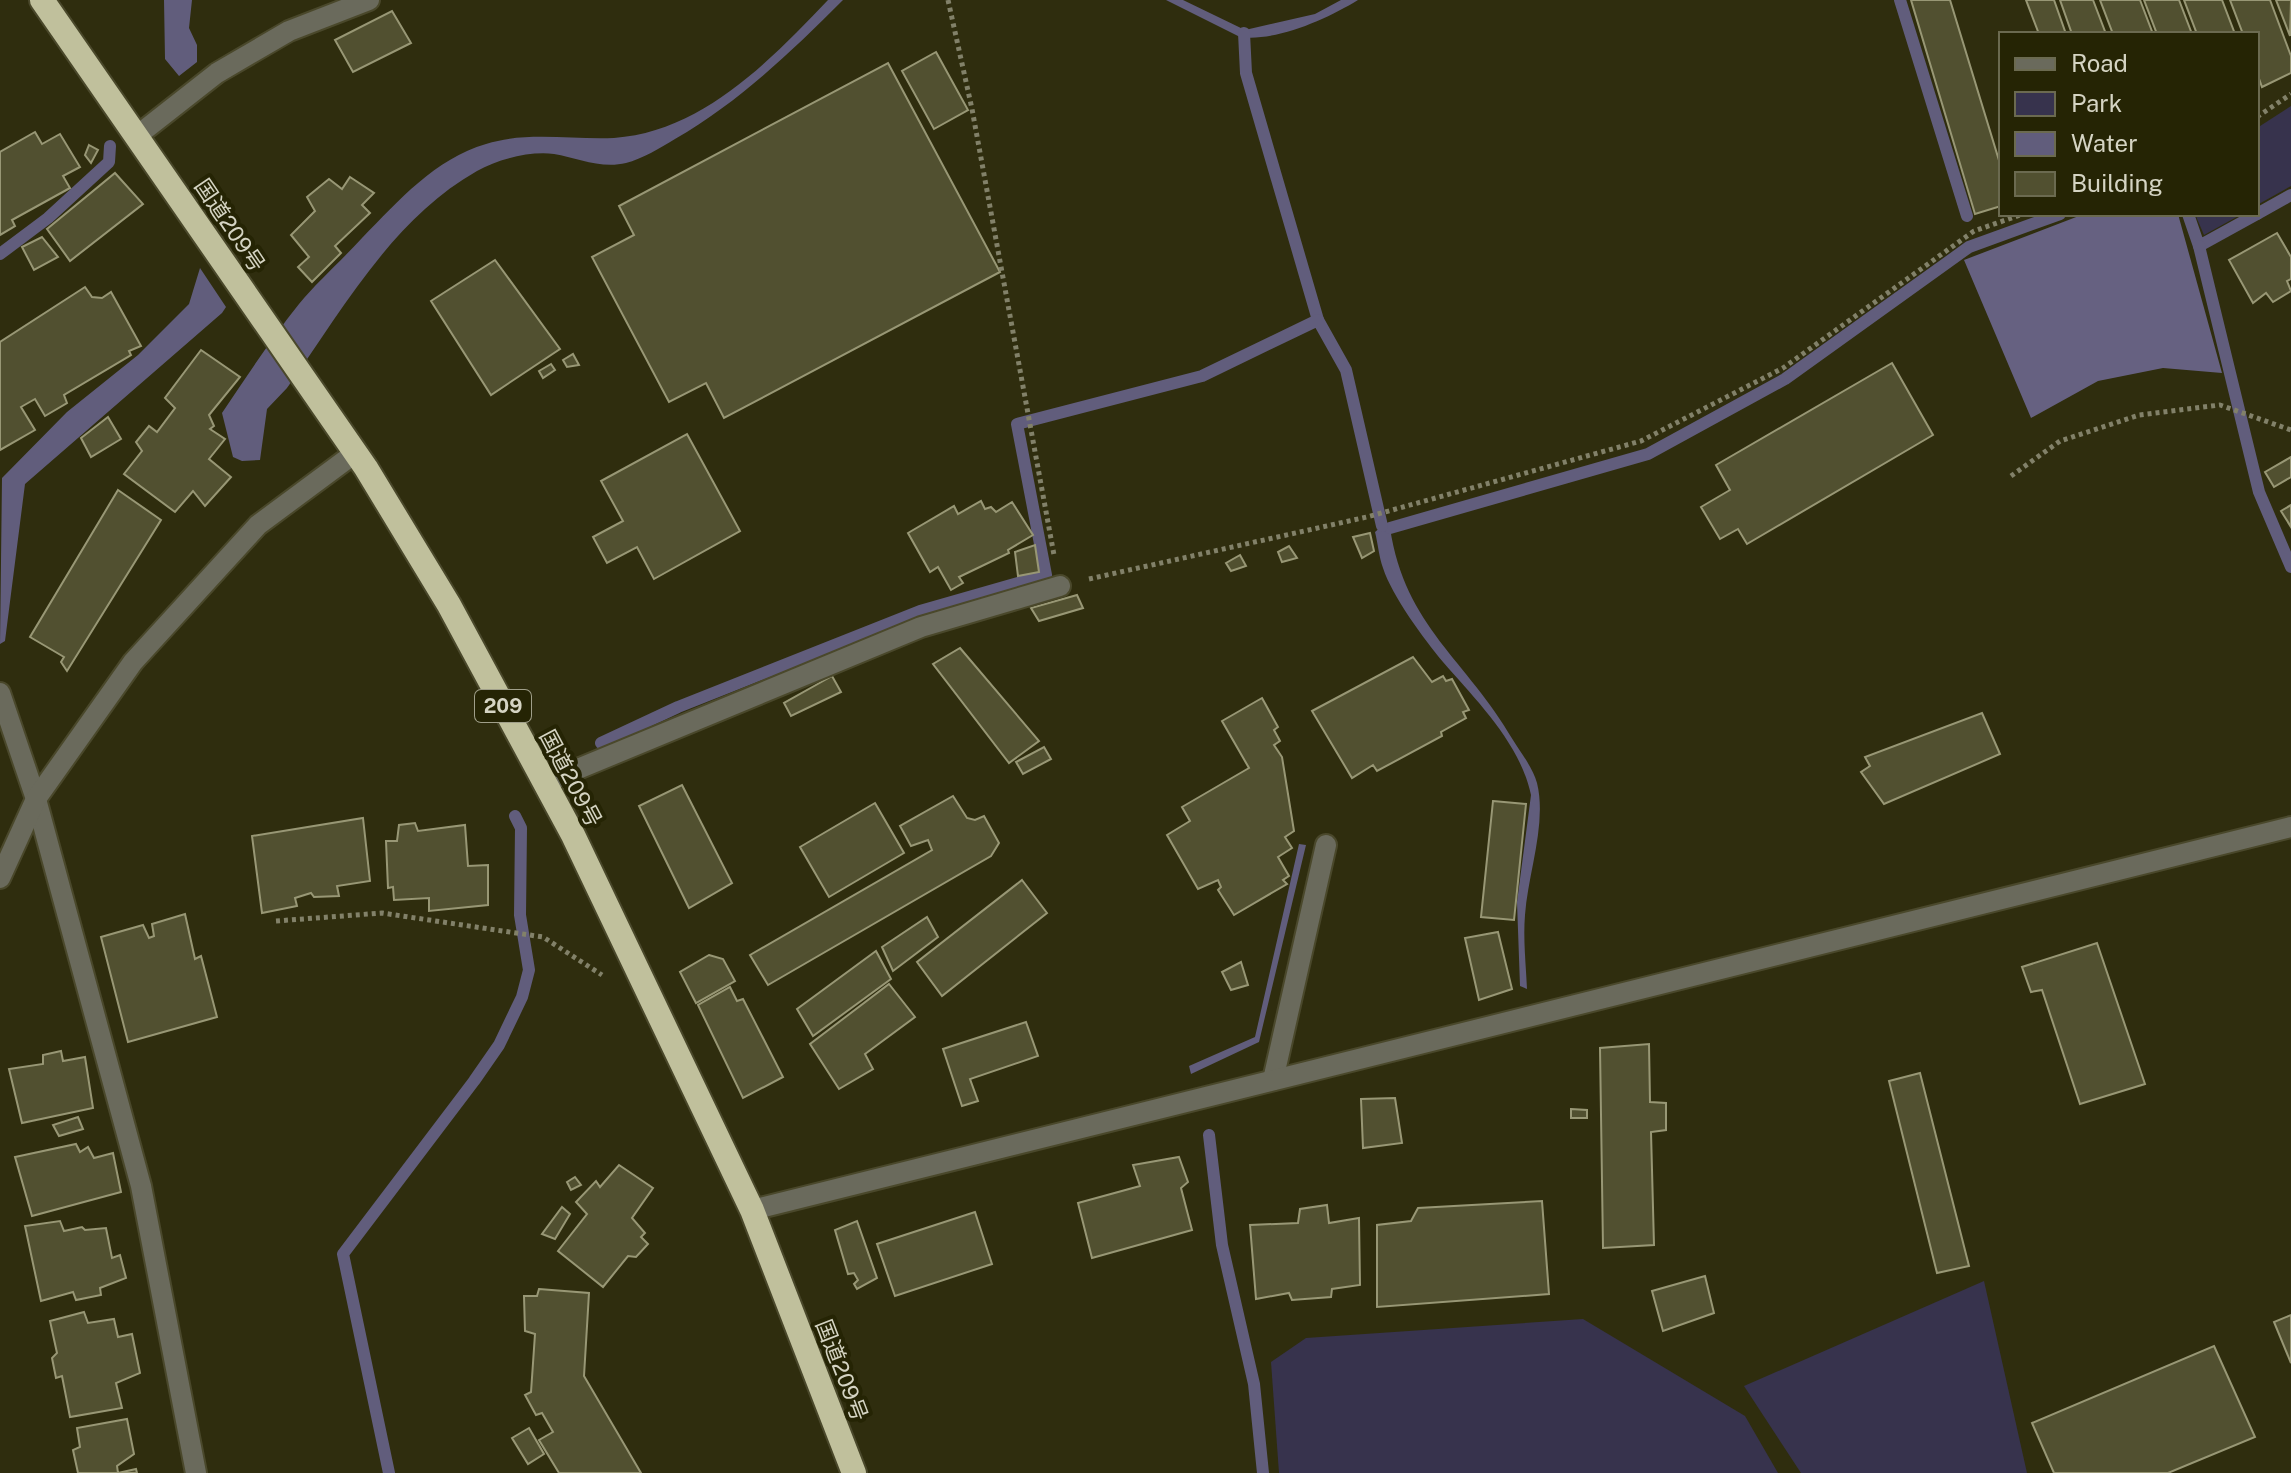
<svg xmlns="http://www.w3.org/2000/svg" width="2291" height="1473" font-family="'Public Sans','Noto Sans JP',sans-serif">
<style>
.green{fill:#37334d}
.forest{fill:#666181}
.water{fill:#615d7c}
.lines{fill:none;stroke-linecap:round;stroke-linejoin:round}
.stream{stroke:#615d7c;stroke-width:12}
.building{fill:#515030;stroke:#989775;stroke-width:2}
.minor-casing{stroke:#4a482b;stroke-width:24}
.highway-casing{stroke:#4a482b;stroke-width:28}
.path{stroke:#828169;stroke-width:5;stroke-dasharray:4 4;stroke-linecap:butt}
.minor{stroke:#6a6a5c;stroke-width:20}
.highway{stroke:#c0c09c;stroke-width:24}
.labels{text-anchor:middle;stroke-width:8;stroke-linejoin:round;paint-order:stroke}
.shield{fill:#252404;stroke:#a09f8a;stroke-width:2}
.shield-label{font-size:20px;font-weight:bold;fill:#d5d4c3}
.street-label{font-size:22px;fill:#d5d4c3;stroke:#252404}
</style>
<rect width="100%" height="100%" fill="#2f2d0e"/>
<!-- green -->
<g class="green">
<path d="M2291 106V186L2257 205V128Z"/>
<path d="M2195 214H2242L2204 235Z"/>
<path d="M1984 1281 2027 1473H1801L1744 1386Z"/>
<path d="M1583 1319 1745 1416 1778 1473H1279L1271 1362 1306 1338Z"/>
</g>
<!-- forest -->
<path class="forest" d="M2084 214H2178L2222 373 2163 368 2098 381 2031 418 1964 260Z"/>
<!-- water -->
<g class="water">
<path d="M164 0H192L189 28 197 45V62L179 76 165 59Z"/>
<path d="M828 0H843C791 52 739 102 675 139 660 148 642 159 626 163 601 169 577 158 554 154 530 151 498 159 477 171 392 219 342 311 287 388L267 409 260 460 242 461 233 457 222 413C247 376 271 339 299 304 318 281 342 260 362 238 399 200 435 159 486 144 526 131 573 140 614 138 702 132 771 60 828 0Z"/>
<path d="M1166 0H1183L1245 30 1315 14 1341 0H1358C1327 19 1276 42 1240 37Z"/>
<path d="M200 268 226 307 222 313 25 484 5 641 0 644 2 478 67 412 138 355 189 304Z"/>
<path d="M1382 526 1390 528C1405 627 1467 660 1513 740 1521 753 1533 768 1537 783 1547 824 1528 873 1525 915 1523 940 1526 965 1527 989L1520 986 1517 902 1531 795C1520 743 1476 700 1443 662 1424 639 1392 596 1383 568 1379 557 1378 544 1375 532Z"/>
<path d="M1299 844 1306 845 1259 1042 1191 1074 1189 1066 1255 1037Z"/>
</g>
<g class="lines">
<!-- stream -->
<g class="stream">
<path d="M1900 0 1967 216"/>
<path d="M1244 33 1246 73 1318 320"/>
<path d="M2188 214 2199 246 2257 214"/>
<path d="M2257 214 2291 195"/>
<path d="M2199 246 2259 492 2291 567"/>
<path d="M0 254 48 218 109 162 110 146"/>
<path d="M1390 528 1648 454 1785 379 1969 247 2060 214"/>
<path d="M601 743 678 707 920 611 1046 575 1017 424 1202 376 1318 320 1346 370 1382 526"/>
<path d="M1209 1135 1222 1245 1254 1384 1263 1473"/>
<path d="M389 1473 343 1254 474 1081 499 1045 522 997 529 970 520 915 521 828 515 816"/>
</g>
</g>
<!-- building -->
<g class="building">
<path d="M1911 0H1950L2001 167V206L1975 214Z"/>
<path d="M2026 0H2054L2066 34H2039Z"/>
<path d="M2060 0H2093L2106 34H2072Z"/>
<path d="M2100 0H2140L2153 34H2113Z"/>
<path d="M2144 0H2179L2192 34H2157Z"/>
<path d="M2184 0H2222L2235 34H2197Z"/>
<path d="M2230 0H2270L2291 56V73L2262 87 2257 73V34H2243Z"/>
<path d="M2276 0H2291L2290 36Z"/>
<path d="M392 11 411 43 353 72 335 40Z"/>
<path d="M936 52 968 110 934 129 902 71Z"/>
<path d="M888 63 1000 272 724 418 706 383 669 402 592 257 634 235 619 206Z"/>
<path d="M35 132 42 144 60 134 80 167 63 176 70 188 12 220 15 226 0 235V152Z"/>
<path d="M89 145 98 150 91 163 85 155Z"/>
<path d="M115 173 143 204 70 261 47 229Z"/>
<path d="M350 177 374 193 362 205 370 213 335 246 341 253 312 282 298 267 309 257 291 235 315 211 307 197 329 179 342 189Z"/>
<path d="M2277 233 2291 257V279L2287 281 2291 291 2273 302 2266 293 2253 303 2229 260Z"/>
<path d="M42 237 58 257 34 270 22 247Z"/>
<path d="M495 260 560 349 491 395 431 301Z"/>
<path d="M85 287 92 297 102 298 111 292 141 346 129 351 131 355 64 395 67 403 45 416 35 399 21 407 35 430 0 450V342Z"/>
<path d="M201 350 240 377 209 415 214 426 210 429 225 439 209 459 231 477 205 506 193 491 175 512 124 474 142 451 136 442 149 426 157 432 175 408 165 398Z"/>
<path d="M573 354 579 365 567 367 563 360Z"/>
<path d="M1892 363 1933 435 1747 544 1738 529 1720 539 1701 507 1730 490 1716 465Z"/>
<path d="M551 364 555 370 543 378 539 371Z"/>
<path d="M108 417 121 439 91 457 81 438Z"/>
<path d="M687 434 740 531 654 579 637 547 607 563 593 537 623 521 601 481Z"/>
<path d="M2291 457V477L2274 487 2265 472Z"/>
<path d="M118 490 161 520 67 671 61 662 64 657 30 637Z"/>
<path d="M981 501 985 509 991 507 996 512 1012 502 1033 535 1008 550 1009 553 959 577 963 583 951 590 938 567 930 572 908 533 954 506 958 514Z"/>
<path d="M2291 505V527L2281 511Z"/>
<path d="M1370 533 1374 551 1362 558 1353 537Z"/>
<path d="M1035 545 1039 572 1018 576 1015 552Z"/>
<path d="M1289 546 1297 558 1282 562 1278 552Z"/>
<path d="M1240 555 1246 566 1231 571 1226 563Z"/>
<path d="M1077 595 1083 608 1039 621 1031 608Z"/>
<path d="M960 648 1039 741 1009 763 933 664Z"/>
<path d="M1413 657 1432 682 1443 676 1446 681 1452 679 1469 710 1463 712 1466 718 1441 732 1442 736 1377 771 1373 765 1352 778 1312 711Z"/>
<path d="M832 676 841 692 791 716 784 703Z"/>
<path d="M1262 698 1278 727 1274 730 1280 741 1274 745 1282 757 1294 831 1285 837 1292 848 1278 857 1289 876 1283 880 1287 884 1234 915 1218 890 1221 887 1218 880 1198 889 1167 835 1190 821 1182 807 1249 768 1222 721Z"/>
<path d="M1982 713 2000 754 1884 804 1861 772 1870 766 1865 757Z"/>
<path d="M1044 747 1051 759 1023 774 1016 762Z"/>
<path d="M682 785 732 883 689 908 639 806Z"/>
<path d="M953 796 967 818 975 820 984 816 999 843 991 856 768 985 750 955 932 850 928 840 911 846 900 826Z"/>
<path d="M1493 801 1526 804 1514 920 1481 917Z"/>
<path d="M875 803 904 853 829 897 800 847Z"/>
<path d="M363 818 370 881 337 886 339 896 314 897 311 893 295 898 297 906 262 913 252 836Z"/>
<path d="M415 823 418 831 465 825 468 866 488 865V905L429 911V898L394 900 393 887 388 888 386 841H397L399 825Z"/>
<path d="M1022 880 1047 913 942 996 917 962Z"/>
<path d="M185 914 195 959 201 956 217 1017 128 1042 101 937 143 925 149 938 154 936 152 924Z"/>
<path d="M927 917 938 937 893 971 882 947Z"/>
<path d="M1498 932 1512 989 1479 1000 1465 938Z"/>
<path d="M2097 943 2145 1084 2080 1104 2042 990 2031 992 2022 967Z"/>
<path d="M876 951 891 979 813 1036 797 1009Z"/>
<path d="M709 955 723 959 735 981 696 1003 680 972Z"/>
<path d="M1241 962 1248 985 1231 990 1222 972Z"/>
<path d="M889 984 915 1017 865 1054 873 1069 839 1089 810 1044Z"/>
<path d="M730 987 737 1001 743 999 783 1077 743 1098 698 1005Z"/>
<path d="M1026 1022 1038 1056 970 1079 978 1101 962 1106 943 1049Z"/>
<path d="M1649 1044 1650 1102 1666 1103V1130L1651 1132 1654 1245 1603 1248 1600 1048Z"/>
<path d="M61 1051 63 1061 85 1057 93 1108 22 1123 9 1069 43 1064V1055Z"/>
<path d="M1920 1073 1969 1266 1937 1273 1889 1081Z"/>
<path d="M1395 1098 1402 1143 1363 1148 1361 1099Z"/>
<path d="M1571 1109 1587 1110V1118H1571Z"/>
<path d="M78 1117 83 1129 59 1136 53 1125Z"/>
<path d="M76 1144 80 1152 88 1147 94 1158 113 1153 121 1192 32 1216 15 1157Z"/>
<path d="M1179 1157 1188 1182 1181 1188 1192 1230 1092 1258 1078 1203 1140 1186 1133 1165Z"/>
<path d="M619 1165 653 1188 632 1218 645 1233 641 1237 648 1244 636 1257 628 1256 603 1287 558 1251 587 1214 576 1202 596 1181 600 1187Z"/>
<path d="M575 1177 581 1185 571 1190 567 1182Z"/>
<path d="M1542 1201 1549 1294 1377 1307V1225L1411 1221 1418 1208Z"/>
<path d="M1327 1205 1329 1223 1359 1218 1360 1285 1332 1289 1331 1297 1292 1300 1289 1293 1256 1299 1250 1225 1298 1223 1300 1209Z"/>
<path d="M562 1207 570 1214 555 1239 542 1234Z"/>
<path d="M975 1212 992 1264 895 1296 877 1244Z"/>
<path d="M60 1221 64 1231 82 1227 85 1230 106 1228 112 1258 120 1255 126 1278 100 1288 101 1295 76 1300 73 1292 41 1301 25 1226Z"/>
<path d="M857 1221 877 1278 857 1289 854 1284 858 1280 854 1273 848 1274 835 1230Z"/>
<path d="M1705 1276 1714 1313 1663 1331 1652 1291Z"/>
<path d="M539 1289 589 1293 584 1376 641 1473H559L539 1440 553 1432 542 1413 536 1415 525 1395 531 1392 535 1334 525 1331 524 1296H537Z"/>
<path d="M84 1312 88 1323 114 1319 118 1337 132 1334 140 1373 116 1383 122 1408 70 1417 62 1376 56 1378 52 1358 57 1353 50 1321Z"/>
<path d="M2291 1315V1363L2274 1322Z"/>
<path d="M2214 1346 2255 1437 2168 1473H2054L2032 1423Z"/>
<path d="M127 1419 134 1454 117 1466 118 1473 136 1469 137 1473H78L73 1450 80 1447 77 1428Z"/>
<path d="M529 1428 544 1454 528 1464 512 1438Z"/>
</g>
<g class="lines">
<defs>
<g id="minor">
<path d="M138 135 217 73 289 31 369 0"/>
<path d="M0 693 36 799 141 1186 196 1473"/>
<path d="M544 783 921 627 1060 586"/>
<path d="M0 878 36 799 133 662 258 525 355 453"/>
<path d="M1273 1080 1326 845"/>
<path d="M752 1210 2291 827"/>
</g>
<path id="highway" d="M42 0 366 468 449 605 573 835 752 1210 854 1473"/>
</defs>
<!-- minor casing -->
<use href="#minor" class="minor-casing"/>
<!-- highway casing -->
<use href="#highway" class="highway-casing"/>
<!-- path -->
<g class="path">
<path d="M948 0 972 109 1054 555"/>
<path d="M2257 117 2291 94"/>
<path d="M2011 476 2060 441 2139 415 2220 405 2291 430"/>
<path d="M1089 579 1367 517 1641 441 1783 368 1974 231 2023 214"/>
<path d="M276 921 382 913 543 937 602 975"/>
</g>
<!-- minor -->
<use href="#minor" class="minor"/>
<!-- highway -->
<use href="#highway" class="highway"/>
</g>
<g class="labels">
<!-- shield labels -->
<rect class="shield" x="475" y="690" width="56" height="32" rx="6"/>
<g class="shield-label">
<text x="503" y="713">209</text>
</g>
<!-- street labels -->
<g class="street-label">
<text transform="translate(230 225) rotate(56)" y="8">国道209号</text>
<text transform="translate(571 778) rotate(62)" y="8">国道209号</text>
<text transform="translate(842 1370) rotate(69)" y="8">国道209号</text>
</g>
</g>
<!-- legend -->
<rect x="1999" y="32" width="260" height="184" fill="#252404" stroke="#6b6a50" stroke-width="2"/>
<rect x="2015" y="58" width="40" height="12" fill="#6a6a5c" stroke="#6b6a50" stroke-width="2"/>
<text x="2071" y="72" font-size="24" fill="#d5d4c3">Road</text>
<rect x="2015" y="92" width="40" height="24" fill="#37334d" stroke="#6b6a50" stroke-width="2"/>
<text x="2071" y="112" font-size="24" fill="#d5d4c3">Park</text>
<rect x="2015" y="132" width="40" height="24" fill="#615d7c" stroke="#6b6a50" stroke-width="2"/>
<text x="2071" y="152" font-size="24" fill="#d5d4c3">Water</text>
<rect x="2015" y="172" width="40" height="24" fill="#515030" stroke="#6b6a50" stroke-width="2"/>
<text x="2071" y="192" font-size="24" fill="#d5d4c3">Building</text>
</svg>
